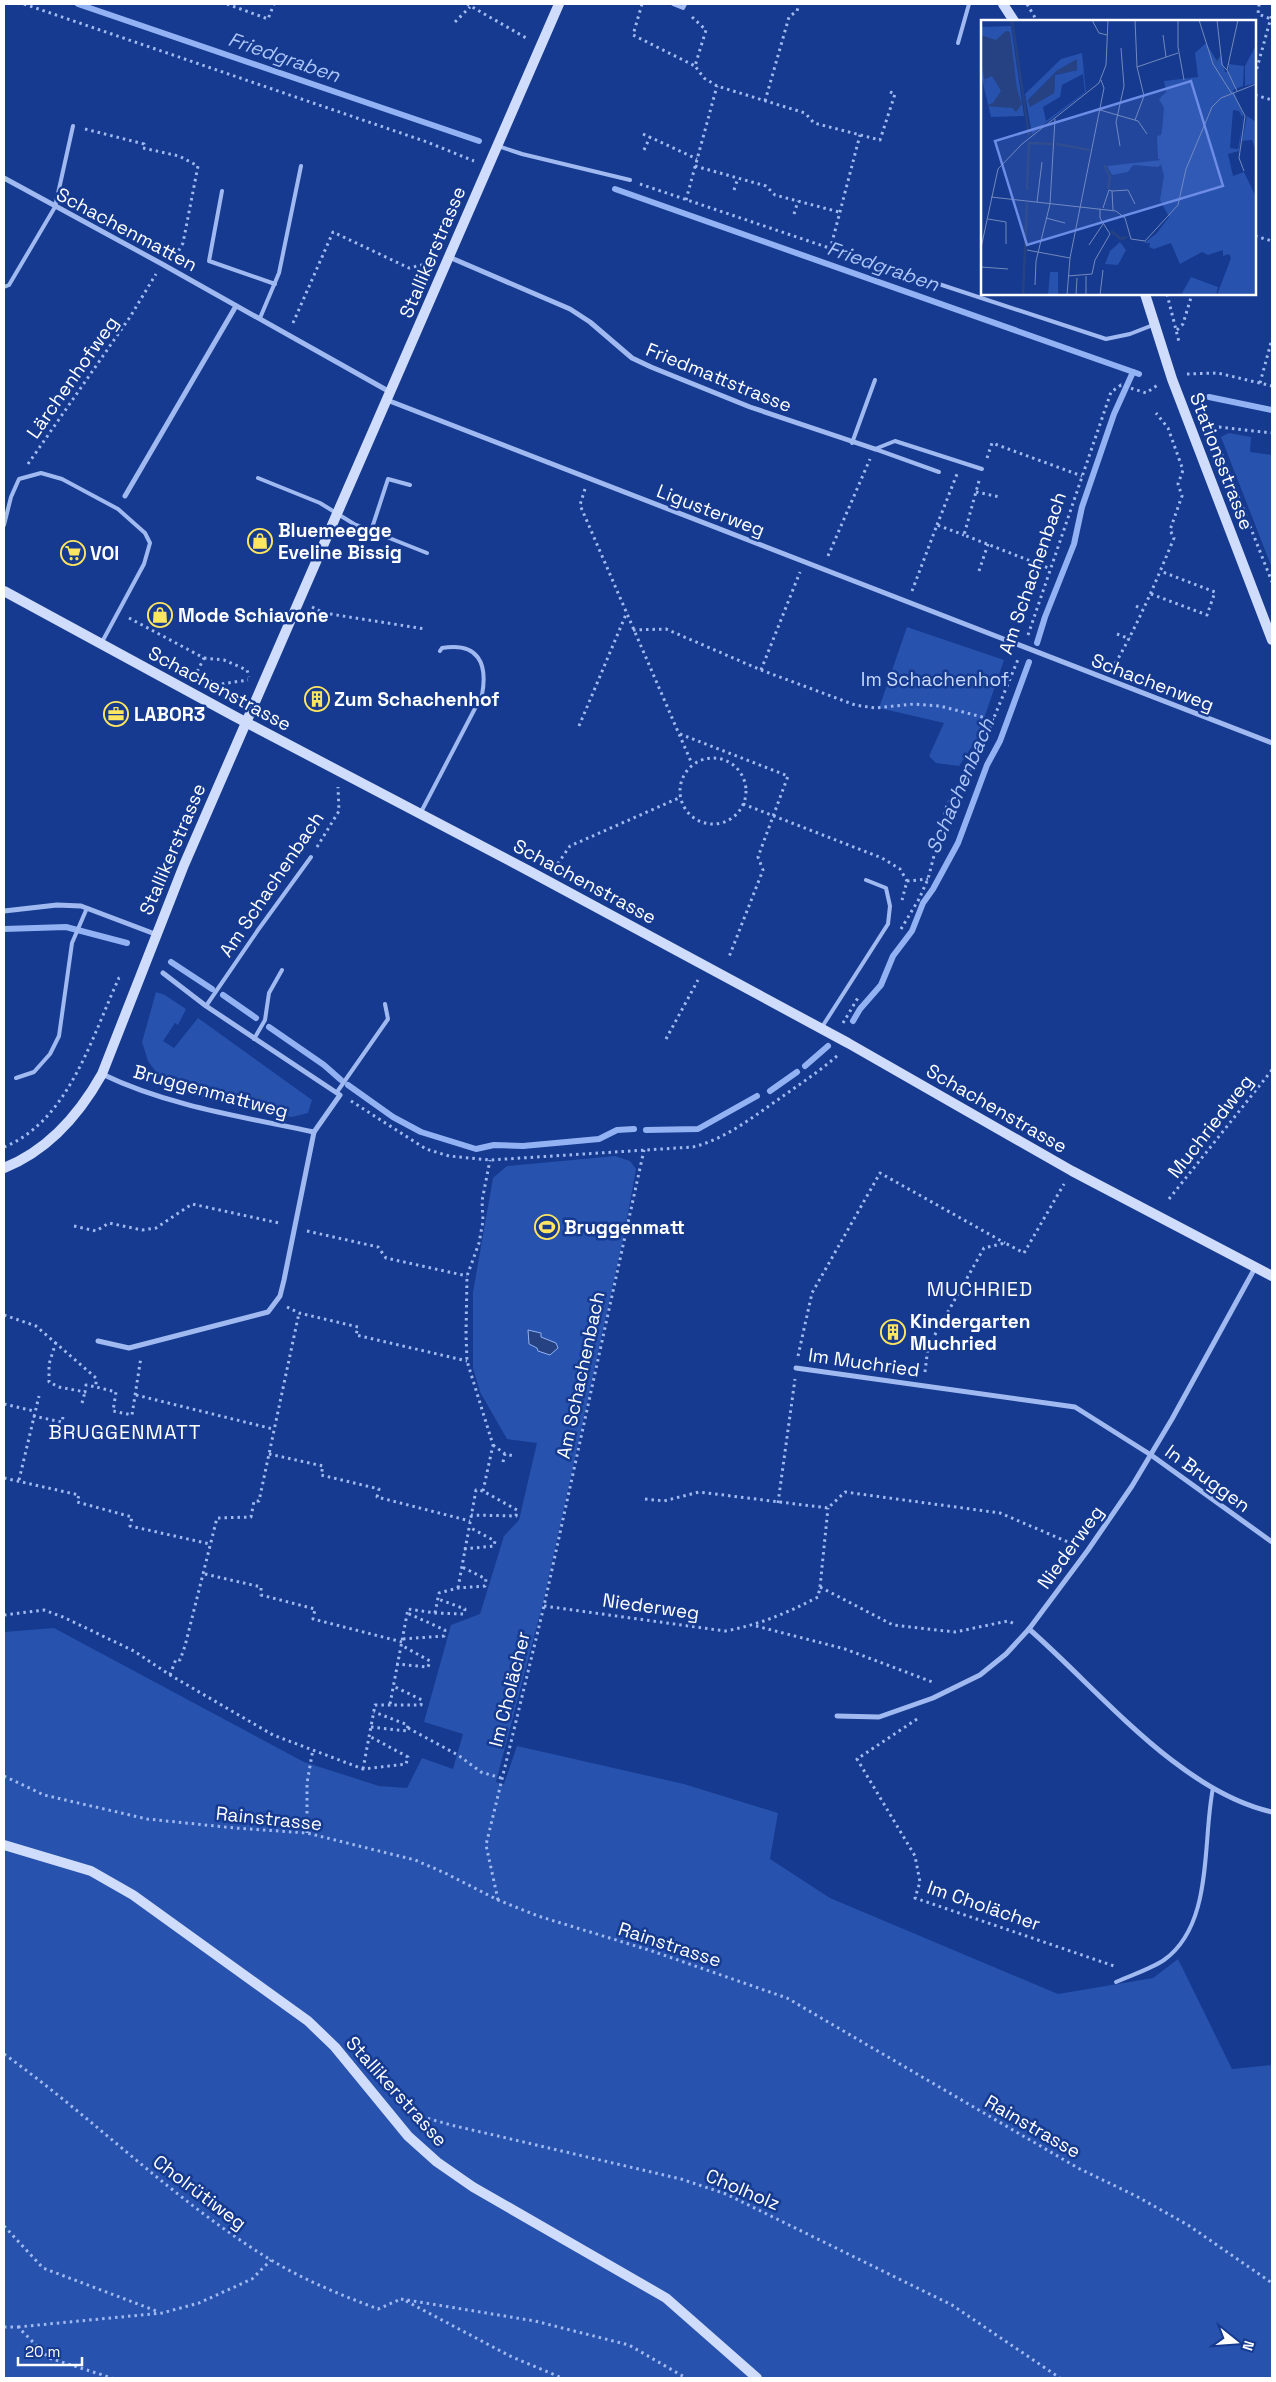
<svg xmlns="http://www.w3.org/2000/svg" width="1276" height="2382" font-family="'Space Grotesk',sans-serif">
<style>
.green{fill:#2752ae}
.water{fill:#264282;stroke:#92b2f4}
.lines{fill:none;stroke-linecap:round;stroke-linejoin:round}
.stream{stroke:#92b2f4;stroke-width:6}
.path{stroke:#a0baf1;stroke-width:3;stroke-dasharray:2.5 4;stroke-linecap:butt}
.lane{stroke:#a0baf1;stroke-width:4}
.street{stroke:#a0baf1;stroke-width:5}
.secondary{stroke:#cfdcfb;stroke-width:10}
.labels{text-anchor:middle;stroke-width:5;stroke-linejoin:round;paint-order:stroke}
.street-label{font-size:19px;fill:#fff;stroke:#153a8f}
.poi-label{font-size:19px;font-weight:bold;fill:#fff;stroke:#153a8f;text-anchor:start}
.park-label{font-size:19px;fill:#c7d8fc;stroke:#153a8f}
.water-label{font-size:20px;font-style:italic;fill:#acc5f8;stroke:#153a8f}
.neighbourhood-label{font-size:20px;letter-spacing:1px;fill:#fff;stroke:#153a8f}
.inset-river{fill:none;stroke:#264282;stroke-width:2.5}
.inset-road{fill:none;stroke:#7389bc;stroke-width:1}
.view{fill:#6c8ce6;fill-opacity:0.15;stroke:#6c8ce6;stroke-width:2.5}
.inset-edge{fill:none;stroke:#fff;stroke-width:2.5}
</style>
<rect width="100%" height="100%" fill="#153a8f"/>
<!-- green -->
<g class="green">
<path d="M1229 433 1251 437 1250 452 1272 455V568L1221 437Z"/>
<path d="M907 627 1004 660 977 739 959 766 936 763 929 756 944 723 879 708Z"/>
<path d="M156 992 165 995 186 1009 178 1025 175 1023 163 1041 174 1048 198 1018 312 1100 308 1113 292 1117 209 1100 181 1091 162 1080 148 1061 142 1042Z"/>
<path d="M615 1156 630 1161 636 1169 625 1230 544 1599 496 1782 504 1784 517 1746 684 1784 778 1813 770 1859 830 1898 1058 1994 1153 1978 1178 1959 1232 2069 1272 2065V2378H4V1632L54 1628 304 1762 379 1786 407 1788 422 1758 453 1769 463 1734 424 1722 451 1625 480 1614 504 1536 519 1520 537 1443 507 1439 480 1392 473 1368V1292L493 1178 507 1166Z"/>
</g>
<!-- water -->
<path class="water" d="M528 1330 541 1333V1337L556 1343 558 1348 550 1355 538 1351 537 1348 529 1344Z"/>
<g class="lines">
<!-- stream -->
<g class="stream">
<path d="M78 4 479 141"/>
<path d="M615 189 1139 374"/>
<path d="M1209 397 1272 410"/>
<path d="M1037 643 1045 617 1074 544 1082 507 1114 414 1133 372"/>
<path d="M4 929 66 927 127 943"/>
<path d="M171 962 212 989"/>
<path d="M223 995 256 1018"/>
<path d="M853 1021 860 1009 881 985 893 956 912 931 923 903 933 889 958 843 987 765 1000 741 1029 662"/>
<path d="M269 1027 324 1065 341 1080"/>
<path d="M805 1066 828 1046"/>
<path d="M348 1085 393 1117 421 1132 476 1149 494 1145 523 1146 599 1139 617 1130 634 1129"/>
<path d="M770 1091 797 1072"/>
<path d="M646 1130 698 1129 757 1096"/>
</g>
<!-- path -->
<g class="path">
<path d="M24 4 427 142 474 161"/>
<path d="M227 4 268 19 274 4"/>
<path d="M467 4 528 39"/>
<path d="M642 4 633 35 695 66"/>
<path d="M1027 4 1037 21"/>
<path d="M1259 4 1258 14 1271 19"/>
<path d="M692 17 706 30 695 66 704 78 717 86 805 113 814 123 880 140 895 94 888 91"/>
<path d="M455 22 470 7"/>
<path d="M1255 75 1272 14"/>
<path d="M1255 95 1272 100"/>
<path d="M765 101 789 17 797 11 799 4"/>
<path d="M85 129 144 144 143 148 179 156 198 166 183 243 175 257"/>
<path d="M643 134 697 159"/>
<path d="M644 150 650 137"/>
<path d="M695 166 766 186 775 195 839 212"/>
<path d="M640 184 847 254"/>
<path d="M734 190 738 178"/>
<path d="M686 200 717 86"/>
<path d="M794 214 798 201"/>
<path d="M1255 236 1272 241"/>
<path d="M830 250 860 135"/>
<path d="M1167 294 1179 342"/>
<path d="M293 323 333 232 409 268 430 263"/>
<path d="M1177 330 1183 324 1192 294"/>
<path d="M1187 374 1218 373 1272 386"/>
<path d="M1260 383 1272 339"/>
<path d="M1206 428 1219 427 1272 433"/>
<path d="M1210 430 1218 445 1272 582"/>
<path d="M987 458 992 443 1082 476"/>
<path d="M28 464 130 317 156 274"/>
<path d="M979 481 964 535 1051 569"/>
<path d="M585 489 580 505 692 764"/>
<path d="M976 492 1000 497"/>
<path d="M937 525 957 474"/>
<path d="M828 556 870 459"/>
<path d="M979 571 988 544"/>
<path d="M912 591 937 525 964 535"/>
<path d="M1151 594 1207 615 1215 592 1160 571"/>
<path d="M1136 606 1142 609"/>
<path d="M312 607 324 613 425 629"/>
<path d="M129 618 204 658 195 676"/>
<path d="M633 630 666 629 761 670 855 705 875 708 914 704 940 706 994 720"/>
<path d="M1117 634 1130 639"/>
<path d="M1028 635 1111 392 1121 385 1146 393 1159 384"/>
<path d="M204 658 224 660 247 670 249 677"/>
<path d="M1112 669C1137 627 1155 584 1174 538L1170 530 1182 496 1178 484 1183 470 1168 428 1156 413"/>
<path d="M761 670 800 572"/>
<path d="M203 679 221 684 248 680"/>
<path d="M579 726 627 612"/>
<path d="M680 734 788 776 758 857 763 870 729 957"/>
<circle cx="713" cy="791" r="33"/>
<path d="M743 804 882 858 900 869 907 881 902 900"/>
<path d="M317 847 339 811 338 787"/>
<path d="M554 869 570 846 681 797"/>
<path d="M907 881 928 879"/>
<path d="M901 929 919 899 928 879 947 805 976 761 1019 657"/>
<path d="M843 1023 859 996"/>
<path d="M666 1039 698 980"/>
<path d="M351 1101 426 1149 449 1156 490 1160 693 1147C725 1139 750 1119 776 1101 797 1086 819 1072 838 1055"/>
<path d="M4 1147C69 1121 92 1036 119 978L123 976"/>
<path d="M1169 1199 1272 1070"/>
<path d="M74 1226 96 1231 109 1223 142 1230 156 1228 192 1204 279 1223"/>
<path d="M307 1231 378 1247 386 1258 467 1276"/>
<path d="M287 1307 299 1313 358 1327 356 1335 467 1361"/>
<path d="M4 1315 36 1326 96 1378V1387L116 1392 113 1411 132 1415 141 1357"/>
<path d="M56 1342 49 1364V1382L59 1387 85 1392 86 1385 96 1387"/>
<path d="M798 1356 812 1293 880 1173 1005 1243"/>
<path d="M925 1372 928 1347 984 1248 1005 1243 1024 1253 1064 1184"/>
<path d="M136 1395 273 1429"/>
<path d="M82 1403 85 1392"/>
<path d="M4 1404 34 1411"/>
<path d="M33 1416 62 1422 63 1417"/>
<path d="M493 1445 505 1454 514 1456"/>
<path d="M269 1454 323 1466 321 1475 379 1489 377 1497 470 1521"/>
<path d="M503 1462 505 1454"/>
<path d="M4 1478 79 1495 77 1502 132 1517 130 1526 210 1544"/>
<path d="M19 1480 39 1396"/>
<path d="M483 1491 493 1445 467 1361 466 1335 467 1276 479 1243 483 1221 482 1201 490 1160"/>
<path d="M645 1499 664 1501 699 1492 828 1508 845 1492 1000 1513 1075 1545"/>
<path d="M778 1503 795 1379"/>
<path d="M464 1549 494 1546 495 1541 469 1527"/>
<path d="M205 1574 261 1587V1595L315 1609 313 1619 402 1642"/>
<path d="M820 1587 828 1508"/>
<path d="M458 1588 476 1490 483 1491 517 1510 516 1516 471 1515"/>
<path d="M544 1606 725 1631C759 1625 787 1613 818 1597L820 1587 893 1625 955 1632 1008 1621 1015 1624"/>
<path d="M435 1613 439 1593 458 1588 485 1586 486 1579 462 1567"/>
<path d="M4 1615 44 1610 63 1617 134 1651 170 1675 273 1735 363 1769 406 1764 408 1757 369 1736"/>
<path d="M756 1626 845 1649 935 1683"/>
<path d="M403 1639 444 1636 445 1630 407 1613"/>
<path d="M396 1664 428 1667 430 1661 401 1645"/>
<path d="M170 1675 176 1659 180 1660 185 1646 217 1518 251 1517 254 1501H259L299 1313"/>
<path d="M390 1704 408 1609 435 1613 464 1614 465 1609 438 1599"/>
<path d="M917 1719 857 1759 915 1856 920 1882 915 1898 1117 1967"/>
<path d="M371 1727 407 1731 408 1725 374 1712"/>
<path d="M408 1728 458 1755 481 1772 501 1778"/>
<path d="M363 1769 375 1705H421L422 1700 393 1686"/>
<path d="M4 1776 44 1795 147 1819 235 1828 307 1833 415 1860 445 1873 498 1900 538 1916 652 1951 787 1998 1078 2168 1136 2196 1188 2225 1272 2283"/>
<path d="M307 1833V1783L313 1749"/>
<path d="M498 1900 486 1845 544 1606 644 1150"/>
<path d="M4 2054C95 2119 174 2201 271 2260 304 2280 341 2295 378 2309L401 2299"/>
<path d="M409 2113 451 2125 681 2179 726 2194 952 2305 1060 2378"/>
<path d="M4 2226 43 2268 159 2312"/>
<path d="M401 2299 535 2321 629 2345 686 2378"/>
<path d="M406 2301 510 2356 562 2378"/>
<path d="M4 2327H18L49 2358 112 2378"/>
<path d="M18 2327 162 2313 199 2303 252 2279 271 2260"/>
</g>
<!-- lane -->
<g class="lane">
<path d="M673 4 683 8 685 4"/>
<path d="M958 43 969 4"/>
<path d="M498 146 522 154 630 180"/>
<path d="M222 191 209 261 275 284"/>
<path d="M857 257 1106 339 1130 334 1153 325"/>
<path d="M4 287 9 285 55 207 73 126"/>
<path d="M260 318 279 273 301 166"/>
<path d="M852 443 875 380"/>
<path d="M875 449 895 441 982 469"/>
<path d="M875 449 939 472"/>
<path d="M258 478 320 503 354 524 427 553"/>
<path d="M4 525 11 497 19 479 41 473 62 479 118 509 145 533 150 543 144 564 102 642"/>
<path d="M371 531 388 479 410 485"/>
<path d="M420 814 482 695C488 663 478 642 442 648L440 651"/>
<path d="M206 1006 258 930 311 857"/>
<path d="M822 1027 888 924 890 906 886 888 866 880"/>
<path d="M254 1039 265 1020 269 993 282 970"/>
<path d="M16 1078 34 1072 50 1054 59 1036 72 943 87 908"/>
<path d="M337 1092 388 1019 385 1004"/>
<path d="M1116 1982C1131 1975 1151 1969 1164 1960 1214 1924 1202 1842 1213 1788"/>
</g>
<!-- street -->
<g class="street">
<path d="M4 178 162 264 390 392"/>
<path d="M449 257 570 309 590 322 632 358 651 367 750 407 875 449"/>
<path d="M387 400 1272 743"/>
<path d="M125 496 236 306"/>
<path d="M4 911 57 905 81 906 155 934"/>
<path d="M163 973 206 1006 340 1095 314 1132"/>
<path d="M98 1341 129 1348 268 1312 280 1296 284 1280 314 1132C243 1117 168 1106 102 1074"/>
<path d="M796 1368 1075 1407 1151 1455 1272 1542"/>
<path d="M1029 1629C1099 1690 1179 1791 1272 1812"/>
<path d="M837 1716 879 1717 933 1698 980 1675 1006 1654 1029 1629 1088 1550 1132 1486 1172 1419 1255 1268"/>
</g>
<!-- secondary -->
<g class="secondary">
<path d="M1003 4 1014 21"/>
<path d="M1145 294 1172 379 1272 640"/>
<path d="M4 591 234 716 531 872 848 1043 1072 1171 1272 1276"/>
<path d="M4 1168C49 1150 79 1115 102 1074L184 865 559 4"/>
<path d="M4 1845 91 1871 133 1895 308 2021 335 2047 408 2136 437 2162 473 2187 666 2298 757 2378"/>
</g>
</g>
<!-- icons -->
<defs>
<symbol id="shop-ring" viewBox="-11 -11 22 22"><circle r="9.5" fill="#153a8f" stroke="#ffe660" stroke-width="1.5"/><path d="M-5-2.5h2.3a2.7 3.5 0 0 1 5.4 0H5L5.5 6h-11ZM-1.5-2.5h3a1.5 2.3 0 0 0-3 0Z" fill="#ffe660"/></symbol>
<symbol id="supermarket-ring" viewBox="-11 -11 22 22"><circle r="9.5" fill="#153a8f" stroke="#ffe660" stroke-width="1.5"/><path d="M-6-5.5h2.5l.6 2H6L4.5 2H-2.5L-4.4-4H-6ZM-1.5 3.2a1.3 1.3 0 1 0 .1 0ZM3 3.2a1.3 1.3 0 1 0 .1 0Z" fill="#ffe660"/></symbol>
<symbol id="building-ring" viewBox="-11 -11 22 22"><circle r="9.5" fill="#153a8f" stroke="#ffe660" stroke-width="1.5"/><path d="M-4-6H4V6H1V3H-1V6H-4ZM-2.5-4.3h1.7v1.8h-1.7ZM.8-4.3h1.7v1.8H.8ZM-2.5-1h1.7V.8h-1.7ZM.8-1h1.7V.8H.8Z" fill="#ffe660"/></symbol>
<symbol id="office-ring" viewBox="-11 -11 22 22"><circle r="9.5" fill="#153a8f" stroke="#ffe660" stroke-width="1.5"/><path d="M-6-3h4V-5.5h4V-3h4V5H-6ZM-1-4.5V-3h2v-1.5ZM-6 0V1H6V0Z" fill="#ffe660"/></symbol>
<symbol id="stadium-ring" viewBox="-11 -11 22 22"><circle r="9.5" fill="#153a8f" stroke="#ffe660" stroke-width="1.5"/><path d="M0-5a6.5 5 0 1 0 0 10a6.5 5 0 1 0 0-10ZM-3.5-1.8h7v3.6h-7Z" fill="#ffe660"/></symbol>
</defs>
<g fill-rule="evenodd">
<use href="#shop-ring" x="246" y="527" width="28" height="28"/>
<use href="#supermarket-ring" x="59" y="539" width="28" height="28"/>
<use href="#shop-ring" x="146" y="601" width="28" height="28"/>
<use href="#building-ring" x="303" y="685" width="28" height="28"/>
<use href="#office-ring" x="102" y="700" width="28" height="28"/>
<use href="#stadium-ring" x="533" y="1213" width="28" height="28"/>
<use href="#building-ring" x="879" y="1318" width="28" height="28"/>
</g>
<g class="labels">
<!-- street labels -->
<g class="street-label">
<text transform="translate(127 229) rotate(28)" y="7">Schachenmatten</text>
<text transform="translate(432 252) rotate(-67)" y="7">Stallikerstrasse</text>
<text transform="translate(72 377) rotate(-55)" y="7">Lärchenhofweg</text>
<text transform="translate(719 377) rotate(22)" y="7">Friedmattstrasse</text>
<text transform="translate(1222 461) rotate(69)" y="7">Stationsstrasse</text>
<text transform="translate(711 510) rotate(21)" y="7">Ligusterweg</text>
<text transform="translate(1032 573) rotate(-71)" y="7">Am Schachenbach</text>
<text transform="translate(1153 682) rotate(21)" y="7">Schachenweg</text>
<text transform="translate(220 688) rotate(28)" y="7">Schachenstrasse</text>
<text transform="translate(172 849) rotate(-67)" y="7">Stallikerstrasse</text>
<text transform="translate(585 881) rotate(28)" y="7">Schachenstrasse</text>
<text transform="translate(271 884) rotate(-56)" y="7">Am Schachenbach</text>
<text transform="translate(211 1091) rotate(15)" y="7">Bruggenmattweg</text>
<text transform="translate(997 1108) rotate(30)" y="7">Schachenstrasse</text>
<text transform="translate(1210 1126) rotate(-52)" y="7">Muchriedweg</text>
<text transform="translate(864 1362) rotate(8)" y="7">Im Muchried</text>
<text transform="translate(580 1375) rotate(-78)" y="7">Am Schachenbach</text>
<text transform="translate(1208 1478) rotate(36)" y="7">In Bruggen</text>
<text transform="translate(1070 1547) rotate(-54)" y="7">Niederweg</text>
<text transform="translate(651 1606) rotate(8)" y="7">Niederweg</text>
<text transform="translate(509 1689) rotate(-76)" y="7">Im Cholächer</text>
<text transform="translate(269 1818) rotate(6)" y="7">Rainstrasse</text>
<text transform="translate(984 1905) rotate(19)" y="7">Im Cholächer</text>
<text transform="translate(670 1944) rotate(18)" y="7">Rainstrasse</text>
<text transform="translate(397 2091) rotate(48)" y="7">Stallikerstrasse</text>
<text transform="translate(1033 2126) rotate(30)" y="7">Rainstrasse</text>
<text transform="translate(743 2189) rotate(23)" y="7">Cholholz</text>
<text transform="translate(200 2192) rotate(37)" y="7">Cholrütiweg</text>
</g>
<!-- poi labels -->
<g class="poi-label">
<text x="278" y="537">Bluemeegge<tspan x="278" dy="22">Eveline Bissig</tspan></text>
<text x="90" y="560">VOI</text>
<text x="178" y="622">Mode Schiavone</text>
<text x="334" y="706">Zum Schachenhof</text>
<text x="134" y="721">LABOR3</text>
<text x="564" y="1234">Bruggenmatt</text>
<text x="910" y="1328">Kindergarten<tspan x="910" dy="22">Muchried</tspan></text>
</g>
<!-- park labels -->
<g class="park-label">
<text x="935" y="686">Im Schachenhof</text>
</g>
<!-- water labels -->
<g class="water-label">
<text transform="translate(284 57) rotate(19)" y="7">Friedgraben</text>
<text transform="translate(883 266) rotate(19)" y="7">Friedgraben</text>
<text transform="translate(960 786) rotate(-67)" y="7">Schachenbach</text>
</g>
<!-- neighbourhood labels -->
<g class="neighbourhood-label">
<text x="980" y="1296">MUCHRIED</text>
<text x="125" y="1439">BRUGGENMATT</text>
</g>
</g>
<!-- overview -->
<g transform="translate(981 20)">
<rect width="275" height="275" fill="#153a8f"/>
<path d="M30 6 43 96 10 97 0 55V7ZM225 23 236 41 240 35 244 52H247L248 44 263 46 262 66 252 70 262 94 258 131 247 134 252 156 263 152 275 177V275H236L250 238 248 234 242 236V230L227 235 221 232 199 244 190 223 173 229 168 227 169 223H163L175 214 188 197 179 180 183 156 180 144 177 147 152 145 147 152 131 155 126 146 180 140 177 139 176 116 180 115 181 110 183 88 178 79 185 72 183 61 217 57 214 33ZM252 90 258 91 262 99 257 129 249 128ZM275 25V63L264 66V46ZM101 33 105 72 51 114 44 74 80 39ZM96 40V50L74 55 73 73 49 86 47 80 77 50ZM102 54 104 72 65 101 62 87 79 77 81 65ZM266 96 275 102V131L271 120 261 121ZM139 222 145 230 137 245 124 244 129 231ZM69 252H77V275H67ZM210 257 237 267 235 275H200Z" fill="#2752ae" fill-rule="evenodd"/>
<path d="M25 11 29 12 36 69 41 84 35 92 31 88 5 86 12 83 20 71 11 56 4 59 5 67 0 41V15L15 20ZM96 39V50L74 55 73 73 49 87 47 81 77 50Z" fill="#264282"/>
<path class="inset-river" d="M31 0 48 115M49 123 72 124M75 124 109 130M123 145 129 157 127 169M46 170 48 122M130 211 140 219 146 217M42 275 46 183"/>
<path class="inset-road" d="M111 0 118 13 126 15M154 0 156 47 163 76 154 100M197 0V27L203 60M218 0 232 44 251 74M236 0 241 45 246 50M182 15 185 37M156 47 197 33M256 71 246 50 257 0M252 73 264 96 258 138 263 151M119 90 157 101 166 114M139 126 135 102 143 66 140 28M10 177 135 191 144 198 150 219 164 221 197 185 205 149 231 87 240 78 275 64M56 182 61 142M69 184 74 99M122 188 128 170 131 171M132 190 131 171 147 170 154 184M65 198 84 203M7 199 25 202V224M108 225 122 204M0 228 17 149 41 124 118 63 125 45 127 0M46 230 89 238M0 247 27 249M87 256 111 254 114 240 129 214 119 198V189M105 256V275M54 265 55 241 69 184M86 275 89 238 123 68 120 60M95 275 96 258M119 275 122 250"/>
<path class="view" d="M210 61 242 166 46 225 14 121Z"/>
<rect width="275" height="275" class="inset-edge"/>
</g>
<!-- border -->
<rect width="1276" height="2382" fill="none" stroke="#ffffff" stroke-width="10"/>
<!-- north arrow -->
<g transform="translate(1236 2342) rotate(107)" stroke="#153a8f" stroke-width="4" paint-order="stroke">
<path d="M0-4L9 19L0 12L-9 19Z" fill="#ffffff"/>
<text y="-8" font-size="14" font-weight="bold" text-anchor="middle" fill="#ffffff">N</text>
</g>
<!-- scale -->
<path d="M18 2357v8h64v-8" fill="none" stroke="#ffffff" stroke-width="2.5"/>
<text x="25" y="2357" font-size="15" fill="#ffffff" stroke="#153a8f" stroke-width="4" paint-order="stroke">20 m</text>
</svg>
